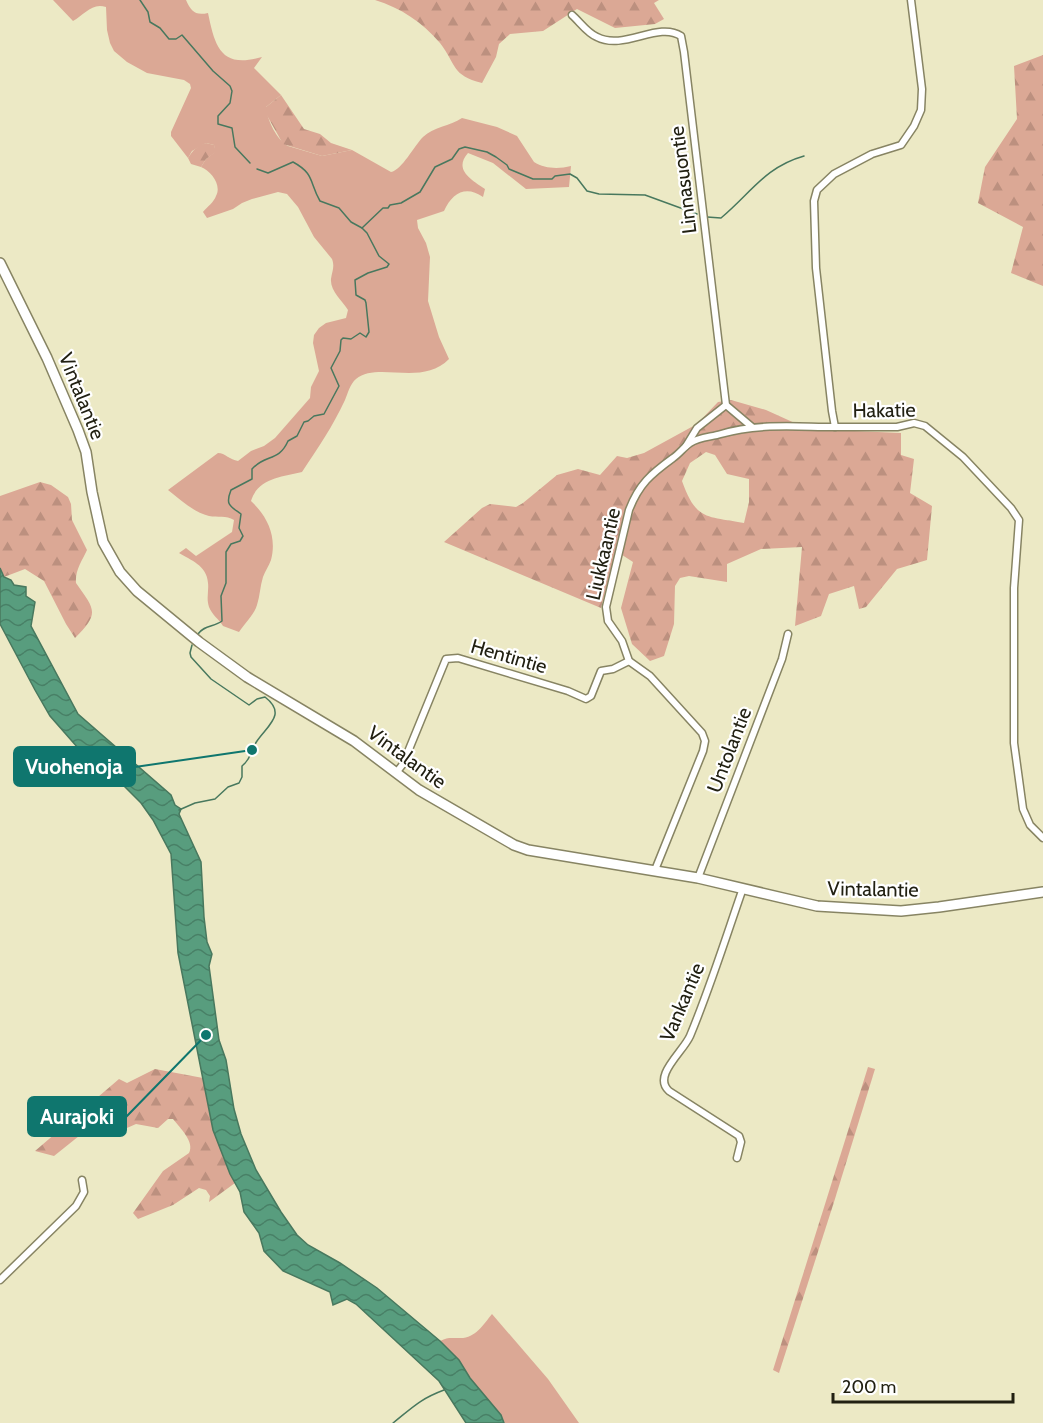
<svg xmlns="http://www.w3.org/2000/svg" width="1043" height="1423" font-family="Cabin,sans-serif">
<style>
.grass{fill:#dba895}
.forest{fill:url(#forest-firs);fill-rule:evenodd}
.water{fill:url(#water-waves);stroke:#48785e;stroke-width:1.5}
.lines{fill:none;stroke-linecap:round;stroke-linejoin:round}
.stream{stroke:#48785e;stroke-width:1.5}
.street-casing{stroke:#878463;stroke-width:9}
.secondary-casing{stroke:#878463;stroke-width:12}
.street{stroke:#fff;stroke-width:6}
.secondary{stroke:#fff;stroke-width:9}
.labels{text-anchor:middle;stroke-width:4.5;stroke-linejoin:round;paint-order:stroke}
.street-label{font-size:20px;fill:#212012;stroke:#fff}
.leader{fill:none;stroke:#0f766e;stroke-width:2}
.callout-dot{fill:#0f766e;stroke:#fff;stroke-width:2}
.callout{fill:#0f766e;stroke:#0f766e;stroke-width:2}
.callout-label{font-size:21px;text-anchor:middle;font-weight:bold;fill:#fff}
</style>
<defs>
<pattern id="forest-firs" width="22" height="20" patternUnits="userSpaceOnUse" patternTransform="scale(1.5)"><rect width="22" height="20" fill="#dba895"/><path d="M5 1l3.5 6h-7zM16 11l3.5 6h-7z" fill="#bc907f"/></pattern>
<pattern id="water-waves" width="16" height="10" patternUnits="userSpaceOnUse" patternTransform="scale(1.5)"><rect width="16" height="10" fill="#589d7e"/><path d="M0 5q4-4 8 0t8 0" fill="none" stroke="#488066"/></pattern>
</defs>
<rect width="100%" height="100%" fill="#ece9c5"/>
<!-- grass -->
<g class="grass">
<path d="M53 0H186C191 11 195 16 208 13 215 47 221 69 262 57L254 68 281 95 266 107C267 120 277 140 288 146L322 156 352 150 391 172C402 170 414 146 423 137 433 127 450 126 462 118L497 127 517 136 534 162C545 169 559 169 571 166L569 187 526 189 493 163 468 153C453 170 472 180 485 189L483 197C466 185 452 193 444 211L417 220 418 228 426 243 430 257 428 301 439 337 449 359C422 387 378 361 356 379 350 384 348 393 345 400 333 426 318 448 302 472 282 477 258 478 251 501 268 517 277 537 271 560 269 566 265 571 263 577 260 586 260 596 257 605 254 615 245 623 239 632L223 626C219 619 212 615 209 607 206 598 209 591 208 583 207 565 190 560 179 553L186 548 196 556 232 532 234 520C226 515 218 518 209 516 193 512 181 500 168 490L218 453C225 453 230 460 238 461L251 451 264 446 275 438 310 398 311 387 319 371 313 343 314 335 319 328 326 323 346 318 348 310C342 300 330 291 331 279 332 271 335 267 332 259L314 237 298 207 287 194 278 192 252 199 242 203 233 209 207 218 203 212C207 207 214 202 216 196 222 185 211 171 201 167L206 159 215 152 214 145 206 143 192 151 188 158 171 136V132L191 88 190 84 184 80 147 73 127 62 114 51 110 43 107 30 106 7C92 2 84 15 73 21Z"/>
<path d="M492 1314 548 1379 579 1423H504C497 1406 481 1393 470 1378 461 1365 452 1353 440 1341 448 1337 450 1338 459 1338 475 1339 483 1325 492 1314Z"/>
</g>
<!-- forest -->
<g class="forest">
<path d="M375 0H659L654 3 664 19 655 24 615 28 577 9 543 31 510 34 499 44 496 57 482 83C451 75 457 65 440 43 422 22 401 8 375 0Z"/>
<path d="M1043 55V286L1011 273 1023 227 978 203 985 167 1017 119 1014 66Z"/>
<path d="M281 95 304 129 320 134 331 143 352 150 322 156 283 144 265 112 266 107Z"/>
<path d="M206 143 214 145 216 152 206 159 201 167 191 164 188 158C193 150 197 146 206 143Z"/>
<path d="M731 400 766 410 808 429 901 433V455L914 459 910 493 932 506 927 560 897 569 866 607 859 609 854 586 829 594 821 616 795 626 802 547 761 549 727 564V582L689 576 680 578 675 586 674 624 664 656 650 661 632 644 621 608 633 562 616 551 601 608 444 542 482 508 490 504 516 507 523 503 557 475 578 469 600 475 617 456 627 458 644 453 697 424 718 402ZM706 452 715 455 727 474 749 479V502L744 523C707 516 696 521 682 481L690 463Z"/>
<path d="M40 482 51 485 68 497 71 504 72 520 87 550C82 561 75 570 76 583 95 610 100 613 75 638L66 624 44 581 25 569 4 577 0 568V496Z"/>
<path d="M868 1067 875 1069 834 1202 779 1373 773 1370Z"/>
<path d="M155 1069 203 1078 213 1130 235 1183 209 1202 210 1196 206 1190 199 1188 173 1205 138 1219 133 1213 163 1171 189 1153C195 1142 180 1128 173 1119H168L158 1128 136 1124 111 1135 98 1131 84 1132 54 1156 35 1151 119 1079 127 1083Z"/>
</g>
<!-- water -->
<path class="water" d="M0 568 4 577 11 580 14 585 26 587V596L35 602 31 626 78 714 171 795 175 805 181 809 179 814 201 862 204 917 207 942 212 954 209 966 219 1040 226 1060 234 1109 241 1134 256 1170 281 1212 297 1235 308 1245 340 1263 377 1288 440 1341 459 1360 470 1378 501 1415 504 1423H466L439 1381 356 1304 347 1299 333 1305 330 1292 283 1271 264 1251 259 1233 244 1212 240 1192 230 1174 213 1130 178 953 171 854 153 820 141 803 112 774 78 748 50 716 35 690 0 624Z"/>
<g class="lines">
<!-- stream -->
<g class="stream">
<path d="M140 0 148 12 150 22 160 28 169 39H176L182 35 213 71 230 86 232 91 230 103 218 116V124L232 128 235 147 250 163"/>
<path d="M707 217 721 218C751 193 765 167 804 156"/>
<path d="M362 228 383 208H388L390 205 401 203 420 192 435 167 452 159 459 149 465 147 487 152 496 157 507 165 509 169 533 179H552L555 176 570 174 577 178 587 191 599 194 645 195 697 214"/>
<path d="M198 634C204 625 214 627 222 621L221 596 226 583V552L231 544 240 541 243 536 239 528 241 514C230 506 225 505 231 490L252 479V469C265 454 279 462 288 441L297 436 304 422 308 421 314 416 324 414 339 386 331 368 340 351 341 340 343 338 351 339 360 333 366 337 369 332 366 303 365 300 356 295 355 280 368 273 387 267 389 264 379 256 367 233 362 228 351 222 339 208 320 201C309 182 315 174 293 162L268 173 257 169"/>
<path d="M179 810 195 803 215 799 228 787 239 783 242 777V766C252 758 250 751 257 741 268 725 287 714 265 697L257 699 249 705 211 679 191 657 190 653 192 645"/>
<path d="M393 1423C413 1407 420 1399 444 1390"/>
</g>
<defs>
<g id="street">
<path d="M911 0 922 89 921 110 914 126 901 145 872 154 834 174 817 190 814 201 816 268 832 411 835 427H897L914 423 925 426 963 457 1011 508 1019 520 1014 588V743L1023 809 1030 825 1043 838"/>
<path d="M572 15C580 22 587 33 597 37 624 51 658 21 681 36L684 52 726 405 752 427"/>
<path d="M686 446 697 428 726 405"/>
<path d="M396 773 403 764 446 659 458 658 568 691 586 699 591 696 601 671 613 669 629 661"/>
<path d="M655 870 703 751 705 741 702 733 650 676 629 661 622 641 608 621 606 607 629 510C639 484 651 474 673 458 679 454 684 447 690 443 699 437 711 437 721 434 757 423 797 427 835 427"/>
<path d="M698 878 782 659 788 634"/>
<path d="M737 1158 741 1142 739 1136 669 1091C652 1076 683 1052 690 1036 710 988 726 937 743 888"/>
<path d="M0 1280 76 1206 84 1192 82 1180"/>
</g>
<path id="secondary" d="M0 263 47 358 78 430 86 452 92 492 103 542 120 572 137 591 199 642 247 677 354 741 419 790 514 845 528 850 698 878 817 906 901 911 939 907 1043 892"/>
</defs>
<!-- street casing -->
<use href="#street" class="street-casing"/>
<!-- secondary casing -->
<use href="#secondary" class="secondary-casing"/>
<!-- street -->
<use href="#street" class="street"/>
<!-- secondary -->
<use href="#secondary" class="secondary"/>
</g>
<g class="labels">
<!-- street labels -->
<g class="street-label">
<text transform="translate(683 180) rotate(-97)" y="7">Linnasuontie</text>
<text transform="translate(82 396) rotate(68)" y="7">Vintalantie</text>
<text transform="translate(884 410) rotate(-1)" y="7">Hakatie</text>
<text transform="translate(603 554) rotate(-77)" y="7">Liukkaantie</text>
<text transform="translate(509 656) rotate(16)" y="7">Hentintie</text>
<text transform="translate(729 750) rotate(-69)" y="7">Untolantie</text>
<text transform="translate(407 757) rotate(36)" y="7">Vintalantie</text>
<text transform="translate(873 889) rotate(1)" y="7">Vintalantie</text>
<text transform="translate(682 1002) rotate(-67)" y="7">Vankantie</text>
</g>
</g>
<!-- callouts -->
<path class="leader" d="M252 750L135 767M206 1035L126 1117"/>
<g class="callout-dot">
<circle cx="252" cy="750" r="6"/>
<circle cx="206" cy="1035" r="6"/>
</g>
<g class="callout">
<rect x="14" y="747" width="121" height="39" rx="6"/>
<rect x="28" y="1097" width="98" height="39" rx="6"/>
</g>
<g class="callout-label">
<text x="74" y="774">Vuohenoja</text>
<text x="77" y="1124">Aurajoki</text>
</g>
<!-- scale -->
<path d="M833 1393v9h180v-9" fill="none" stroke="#212012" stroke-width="3"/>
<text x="842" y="1393" font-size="18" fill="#212012" stroke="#ffffff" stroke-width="4.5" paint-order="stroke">200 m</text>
</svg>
